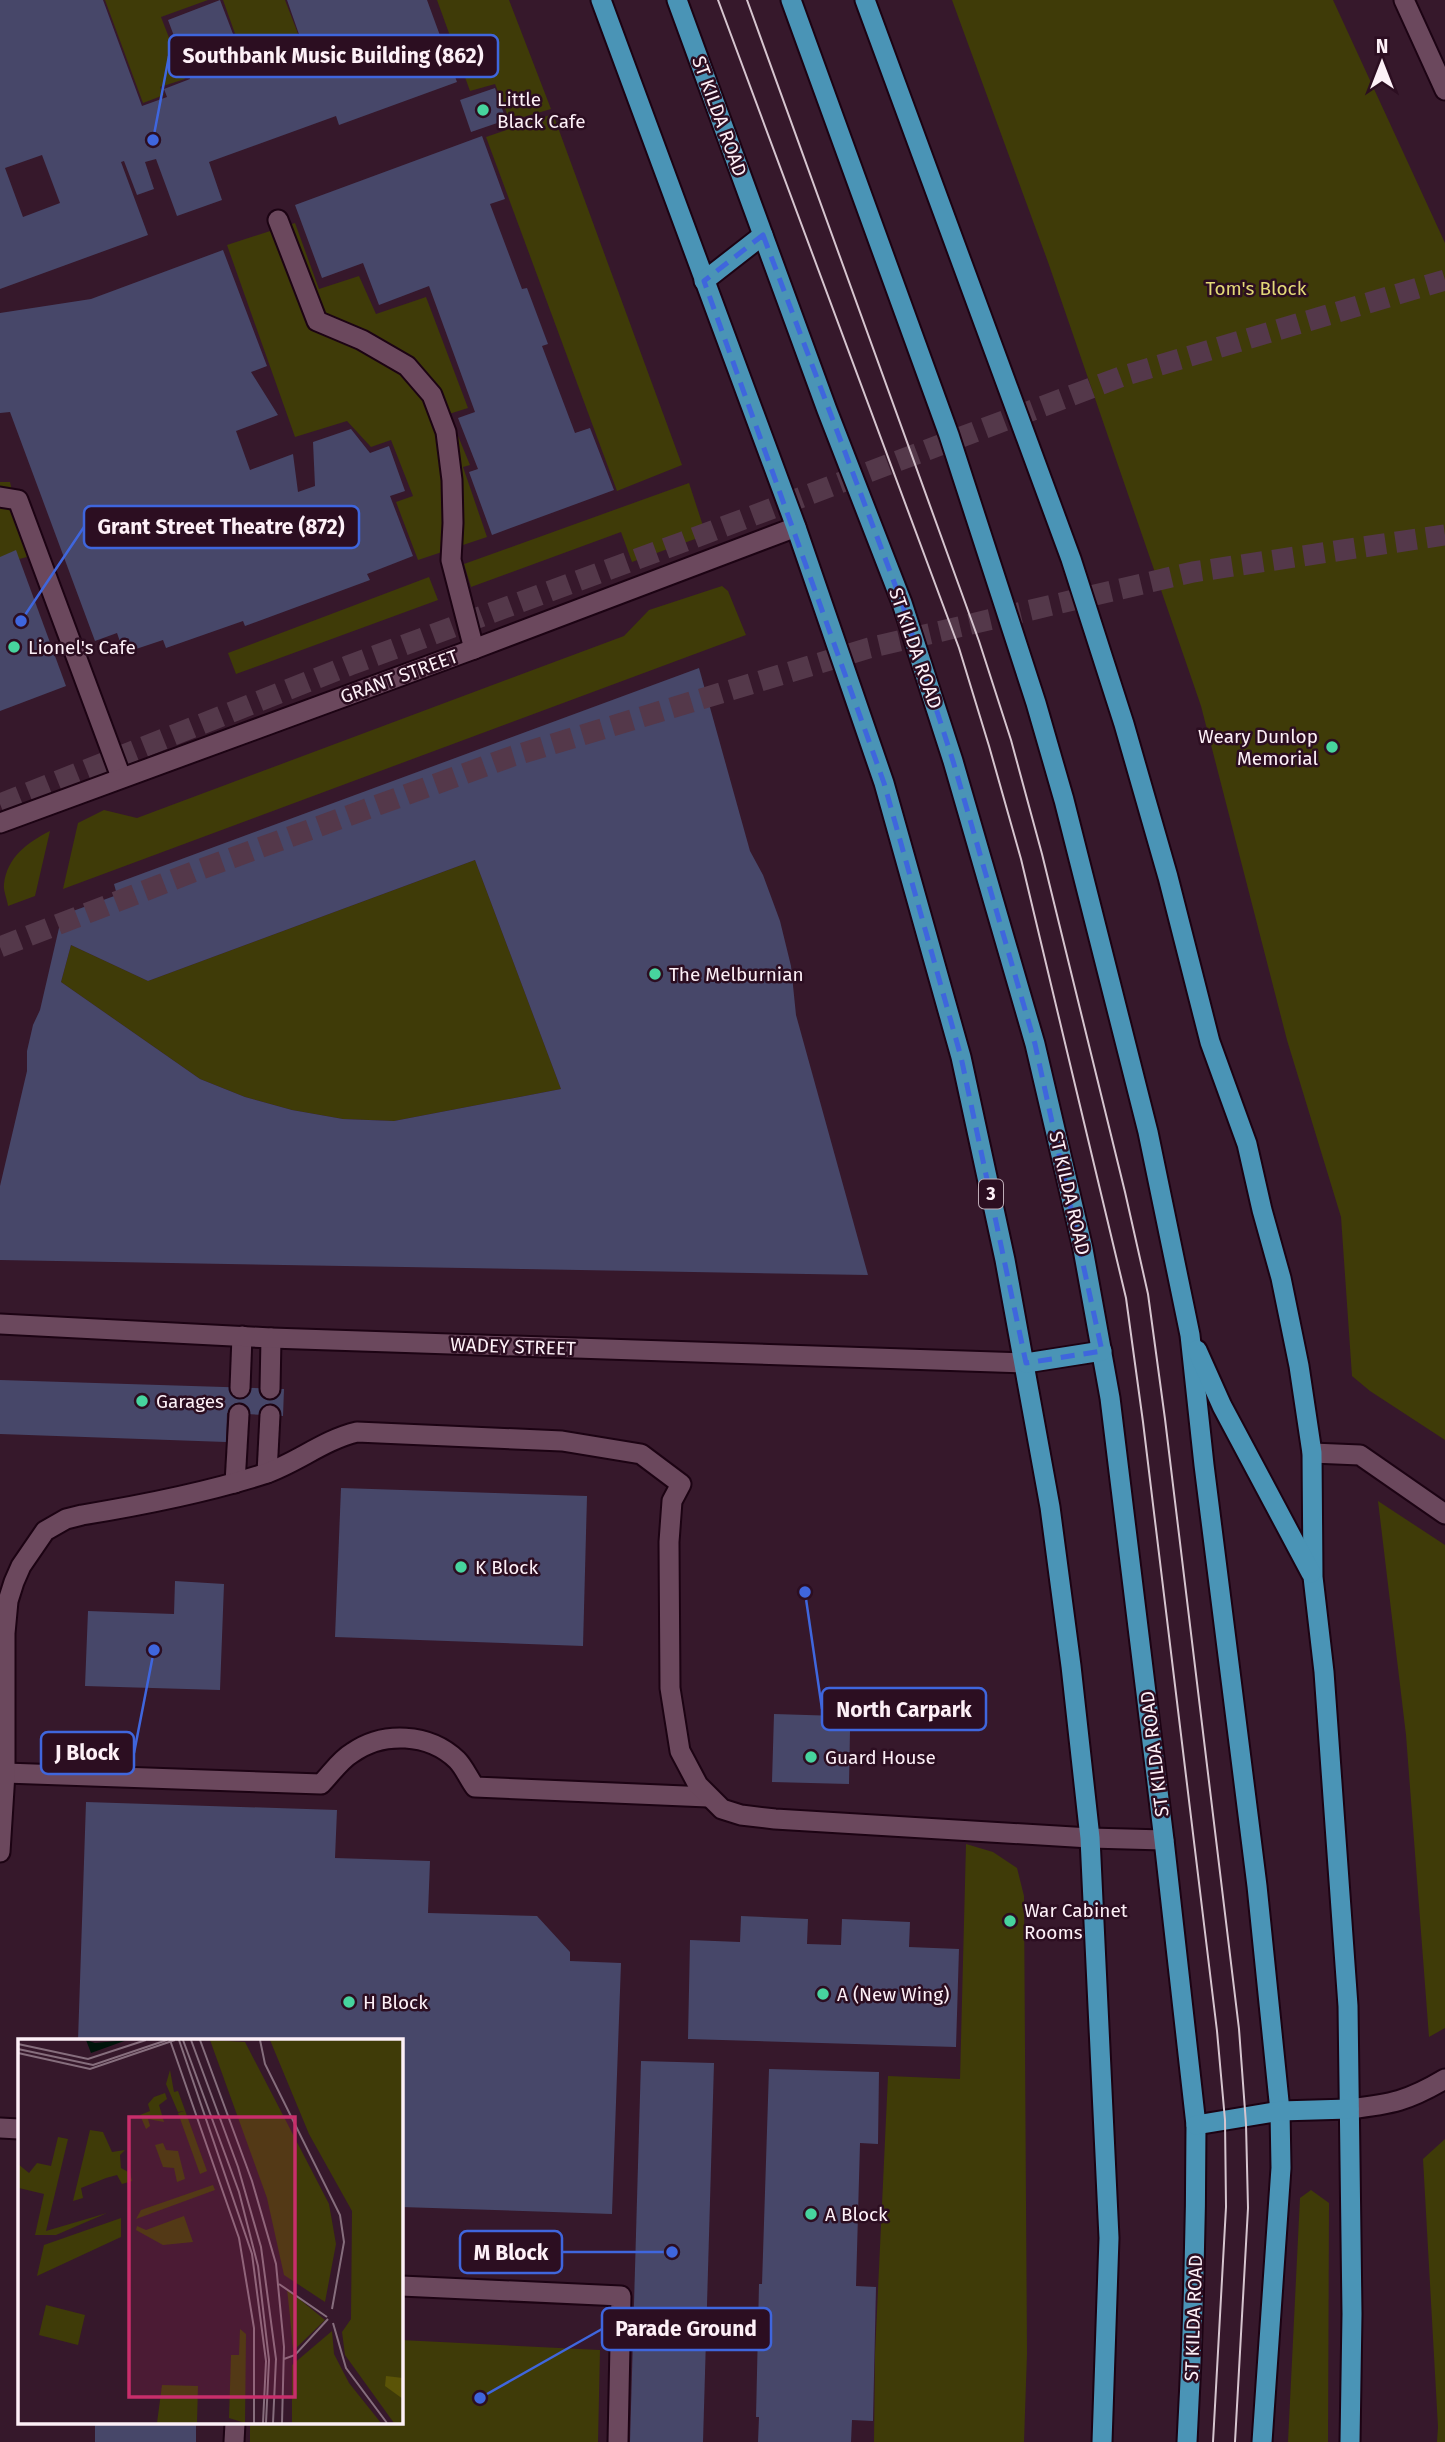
<svg xmlns="http://www.w3.org/2000/svg" width="1445" height="2442" font-family="'Fira Sans',sans-serif">
<style>
.green{fill:#3f3b08}
.building{fill:#474769;fill-rule:evenodd}
.lines{fill:none;stroke-linecap:round;stroke-linejoin:round}
.motorway-tunnel{stroke:#54384a;stroke-width:21;stroke-dasharray:21 10;stroke-linecap:butt}
.service-casing{stroke:#1c0313;stroke-width:23}
.minor-casing{stroke:#1c0313;stroke-width:23}
.tertiary-casing{stroke:#1c0313;stroke-width:23}
.primary-casing{stroke:#1c0313;stroke-width:23}
.service{stroke:#6b485d;stroke-width:19}
.minor{stroke:#6b485d;stroke-width:19}
.tertiary{stroke:#6b485d;stroke-width:19}
.primary{stroke:#4a94b6;stroke-width:19}
.tram{stroke:#d6c5cf;stroke-width:2}
.marked{fill:none;stroke:#3f66dd;stroke-width:5;stroke-dasharray:14 9;stroke-linejoin:round}
.poi-dot{fill:#47d49e;stroke:#2c0e21;stroke-width:2.5}
.labels{text-anchor:middle;stroke-width:5;stroke-linejoin:round;paint-order:stroke}
.shield{fill:#2c0e21;stroke:#beacb7;stroke-width:2}
.shield-label{font-size:18px;font-weight:bold;fill:#fdf0f7}
.poi-label{font-size:19px;fill:#fdf0f7;stroke:#2c0e21;text-anchor:start}
.street-label{font-size:19px;fill:#fdf0f7;stroke:#2c0e21}
.park-label{font-size:19px;fill:#e3d978;stroke:#2c0e21}
.inset-road{fill:none;stroke:#866e7d;stroke-width:2}
.view{fill:#c82e6b;fill-opacity:0.15;stroke:#c82e6b;stroke-width:3.5}
.inset-edge{fill:none;stroke:#fdf0f7;stroke-width:3.5}
.leader{fill:none;stroke:#3f66dd;stroke-width:2.5}
.callout-dot{fill:#3f66dd;stroke:#2c0e21;stroke-width:2.5}
.callout{fill:#2c0e21;stroke:#3f66dd;stroke-width:2.5}
.callout-label{font-size:21px;text-anchor:middle;font-weight:bold;fill:#fdf0f7}
</style>
<rect width="100%" height="100%" fill="#36182b"/>
<!-- green -->
<g class="green">
<path d="M105 0H208L161 17 185 79 160 87 164 95 143 103Z"/>
<path d="M223 0H285L302 44 281 52 278 44 243 56Z"/>
<path d="M437 0H509L551 109 510 121 495 84 470 91Z"/>
<path d="M952 0H1333L1445 243V1440L1370 1391 1352 1376 1341 1217 1287 1040 1201 706 1048 262Z"/>
<path d="M553 114 682 465 617 491 486 137Z"/>
<path d="M295 223 319 289 359 276 376 314 426 297 468 408 449 414 470 465 463 467 487 537 418 560 396 502 413 496 391 440 371 447 347 421 295 437 227 245Z"/>
<path d="M0 482H10L27 557 0 564Z"/>
<path d="M689 483 706 535 632 562 621 532 471 587 464 564Z"/>
<path d="M429 577 438 600 236 674 228 653Z"/>
<path d="M722 586 728 591 746 635 63 889 78 823 104 810 137 818 624 636 649 610Z"/>
<path d="M50 831 35 896 8 906C7 899 3 890 4 884 7 857 28 842 50 831Z"/>
<path d="M475 860 561 1089 394 1121 343 1119 292 1110 245 1097 200 1079 61 982 71 945 148 981Z"/>
<path d="M1378 1501 1445 1545V2028L1429 2037 1406 1735Z"/>
<path d="M966 1844 993 1852 1017 1868 1024 1896 1027 2353 1024 2442H874L875 2354 888 2076 960 2079Z"/>
<path d="M1445 2139V2442H1437L1438 2427 1423 2159Z"/>
<path d="M1311 2190 1329 2203 1328 2442H1288L1300 2198Z"/>
<path d="M401 2340 600 2350 598 2442H250V2426L254 2423H401Z"/>
</g>
<!-- building -->
<g class="building">
<path d="M0 0H103L142 106 167 97 164 89 190 79 168 20 220 0 243 60 277 47 280 56 309 44 307 38 301 40 287 0H427L457 82 339 125 336 116 209 162 222 200 177 216 156 159 145 162 154 189 137 195 124 161 121 162 148 235 0 289ZM42 155 60 203 23 217 5 168Z"/>
<path d="M495 88 506 120 471 132 460 100Z"/>
<path d="M482 136 505 199 490 204 522 289 527 288 548 344 542 346 575 433 590 428 614 490 492 535 469 472 478 469 458 418 475 412 429 286 379 305 363 263 322 278 295 205Z"/>
<path d="M223 250 267 366 251 372 278 415 236 431 250 470 293 454 298 492 315 486 313 442 351 429 370 453 389 446 405 491 390 496 413 556 367 574 370 580 245 626 243 621 166 648 163 640 124 653 117 633 95 641 10 412 0 413V313L91 299Z"/>
<path d="M16 550 66 686 0 711V557Z"/>
<path d="M699 668 750 851 763 875 780 921 791 966 796 1015 868 1275 0 1260V1186L27 1071V1051L33 1025 40 1010 62 915 117 895 114 884ZM475 860 561 1089 394 1121 343 1119 292 1110 245 1097 200 1079 61 982 71 945 148 981Z"/>
<path d="M0 1380 284 1389 283 1416 227 1413 226 1442 0 1434Z"/>
<path d="M341 1488 587 1496 583 1646 335 1637Z"/>
<path d="M175 1581 224 1584 220 1690 85 1686 88 1611 174 1614Z"/>
<path d="M774 1714 839 1716 838 1731H850L849 1784 772 1782Z"/>
<path d="M86 1802 337 1810 335 1858 430 1861 428 1913 537 1916 570 1952V1961L621 1963 612 2214 401 2207V2041H78Z"/>
<path d="M741 1916 808 1919 807 1944 841 1945 842 1919 910 1922 909 1947 959 1949 956 2047 688 2039 690 1940 740 1942Z"/>
<path d="M641 2061 714 2063 703 2442H630Z"/>
<path d="M769 2069 879 2072 878 2144 860 2143 856 2286 876 2287 873 2421 852 2420 851 2442H758L759 2417H756L759 2284H762Z"/>
<rect x="95" y="2423" width="101" height="19"/>
</g>
<g class="lines">
<!-- motorway-tunnel -->
<g class="motorway-tunnel">
<path d="M0 804 350 665 683 542 1123 376 1445 280"/>
<path d="M0 947 193 872 513 756 869 648 1193 572 1445 535"/>
</g>
<defs>
<g id="service">
<path d="M278 220 317 321 362 340 407 366 432 395 446 432 452 480 453 523 451 560 474 649"/>
<path d="M0 497 18 500 121 777"/>
<path d="M240 1388 242 1336"/>
<path d="M270 1389 271 1338"/>
<path d="M267 1473 270 1415"/>
<path d="M235 1483 239 1414"/>
<path d="M5 1773 321 1784C331 1774 340 1760 352 1753 383 1731 429 1733 457 1760 464 1767 469 1779 475 1787L708 1797"/>
<path d="M0 1852 5 1773V1633L8 1601 14 1582 21 1566 45 1531 66 1519 82 1515C143 1505 205 1493 264 1474 297 1463 323 1440 357 1432L562 1441 641 1454 681 1484 672 1501 669 1542 670 1688 680 1751 698 1785 722 1809 741 1815 775 1819 1090 1838 1164 1840"/>
<path d="M0 2128 19 2129"/>
<path d="M401 2286 621 2296 618 2442"/>
<path d="M234 2442 235 2423"/>
</g>
<g id="minor">
<path d="M0 823 474 649 796 527"/>
<path d="M0 1324 271 1338 1026 1363"/>
</g>
<g id="tertiary">
<path d="M1404 0 1445 90"/>
<path d="M1312 1453 1360 1455 1445 1514"/>
<path d="M1349 2109C1392 2104 1408 2101 1445 2079"/>
</g>
<g id="primary">
<path d="M601 0 796 527 884 783 961 1057 1005 1260 1050 1507 1071 1666 1090 1838 1109 2238 1102 2442"/>
<path d="M677 0 827 410 902 603 953 761 1035 1044 1083 1249 1110 1398 1164 1840 1196 2125C1196 2231 1193 2336 1187 2442"/>
<path d="M791 0 949 435 1036 703 1064 800 1148 1132 1190 1335 1204 1465 1257 1886 1280 2111 1281 2168 1262 2442"/>
<path d="M865 0 1071 559 1124 724 1168 877 1210 1042 1247 1144 1262 1210 1281 1278 1299 1366 1312 1453 1313 1577 1324 1672 1348 2006 1352 2314 1350 2442"/>
<path d="M704 281 763 235"/>
<path d="M1197 1350 1222 1406 1311 1573"/>
<path d="M1026 1363 1102 1351"/>
<path d="M1196 2125 1280 2111 1349 2109"/>
</g>
</defs>
<!-- service casing -->
<use href="#service" class="service-casing"/>
<!-- minor casing -->
<use href="#minor" class="minor-casing"/>
<!-- tertiary casing -->
<use href="#tertiary" class="tertiary-casing"/>
<!-- primary casing -->
<use href="#primary" class="primary-casing"/>
<!-- service -->
<use href="#service" class="service"/>
<!-- minor -->
<use href="#minor" class="minor"/>
<!-- tertiary -->
<use href="#tertiary" class="tertiary"/>
<!-- primary -->
<use href="#primary" class="primary"/>
<!-- tram -->
<g class="tram">
<path d="M718 0 959 648 989 746 1021 859 1126 1298 1143 1422 1217 2031 1225 2120 1226 2207 1213 2442"/>
<path d="M747 0 979 641 1011 740 1042 854 1125 1192 1148 1294 1165 1419 1239 2029 1246 2124 1248 2208 1235 2442"/>
</g>
</g>
<!-- marked area -->
<path class="marked" d="M763 235 902 603 953 761 1035 1044 1102 1351 1026 1363 961 1057 884 783 704 281Z"/>
<!-- markers -->
<g class="poi-dot">
<circle cx="483" cy="110" r="7"/>
<circle cx="14" cy="647" r="7"/>
<circle cx="1332" cy="747" r="7"/>
<circle cx="655" cy="974" r="7"/>
<circle cx="142" cy="1401" r="7"/>
<circle cx="461" cy="1567" r="7"/>
<circle cx="811" cy="1757" r="7"/>
<circle cx="1010" cy="1921" r="7"/>
<circle cx="823" cy="1994" r="7"/>
<circle cx="349" cy="2002" r="7"/>
<circle cx="811" cy="2214" r="7"/>
</g>
<g class="labels">
<!-- shield labels -->
<rect class="shield" x="979" y="1179.5" width="24" height="29" rx="5"/>
<g class="shield-label">
<text x="991" y="1200">3</text>
</g>
<!-- poi labels -->
<g class="poi-label">
<text x="497" y="106">Little<tspan x="497" dy="22">Black Cafe</tspan></text>
<text x="28" y="654">Lionel's Cafe</text>
<text x="1318" y="743" text-anchor="end">Weary Dunlop<tspan x="1318" dy="22">Memorial</tspan></text>
<text x="669" y="981">The Melburnian</text>
<text x="156" y="1408">Garages</text>
<text x="475" y="1574">K Block</text>
<text x="825" y="1764">Guard House</text>
<text x="1024" y="1917">War Cabinet<tspan x="1024" dy="22">Rooms</tspan></text>
<text x="837" y="2001">A (New Wing)</text>
<text x="363" y="2009">H Block</text>
<text x="825" y="2221">A Block</text>
</g>
<!-- street labels -->
<g class="street-label">
<text transform="translate(720 116) rotate(70)" y="7">ST KILDA ROAD</text>
<text transform="translate(916 648) rotate(71)" y="7">ST KILDA ROAD</text>
<text transform="translate(399 676) rotate(-20)" y="7">GRANT STREET</text>
<text transform="translate(1070 1193) rotate(77)" y="7">ST KILDA ROAD</text>
<text transform="translate(513 1346) rotate(2)" y="7">WADEY STREET</text>
<text transform="translate(1154 1754) rotate(-97)" y="7">ST KILDA ROAD</text>
<text transform="translate(1193 2318) rotate(-88)" y="7">ST KILDA ROAD</text>
</g>
<!-- park labels -->
<g class="park-label">
<text x="1256" y="295">Tom's Block</text>
</g>
</g>
<!-- overview -->
<g transform="translate(18 2039)">
<rect width="385" height="385" fill="#36182b"/>
<path d="M192 1 227 3 311 165 318 205 307 263 266 236 249 159ZM252 1H385V384H376L327 316 324 293 333 280 334 172 291 95ZM152 31 156 53 160 52 189 132 182 135 160 74 166 72 160 73 148 45ZM147 54 149 60 141 66 146 83 130 80 132 87 128 90 122 76 132 72 130 65 136 58ZM72 91 85 93 94 113 107 111 102 116 103 129 112 134 114 142 104 145 99 136 88 139 63 149 65 159 55 162ZM40 98 50 100 28 192 89 174 38 196H17L26 155 1 149 0 125 11 134 19 124 33 127ZM145 104 148 111 160 112 167 140 159 143 156 129 145 128 137 106ZM195 146 197 151 118 180 123 171ZM166 177 175 203 145 206 118 191 119 187 128 191ZM103 179V198L19 237 26 206ZM269 250 307 281 275 312 272 277ZM28 266 67 276 60 306 21 296ZM222 290 228 295 227 384 211 379 213 316H221ZM314 292 316 315 331 344 363 384H274V326ZM144 346 180 347 179 384H139Z" fill="#3f3b08"/>
<path d="M368 337 385 339V360L367 347Z" fill="#5b5407"/>
<path d="M68 1 77 4 109 1 73 14Z" fill="#00140b"/>
<path class="inset-road" d="M152 1 221 199 236 289V384M161 1 234 215 248 322 245 384M165 1 221 153 240 227 251 321 248 384M173 1 220 128 243 208 258 320 255 384M182 1 234 142 258 225 266 308 264 384M242 1 247 25 322 176 326 203 314 270M0 5 70 20 128 1M0 10 75 26 149 1M0 14 72 30 157 1M261 245 309 278M315 284 328 329 369 384M266 320 277 316 310 280"/>
<path class="view" d="M111 78H277V358H111Z"/>
<rect width="385" height="385" class="inset-edge"/>
</g>
<!-- callouts -->
<path class="leader" d="M153 140L169 56M21 621L84 527M805 1592L822 1709M154 1650L134 1753M672 2252L562 2252M480 2398L602 2329"/>
<g class="callout-dot">
<circle cx="153" cy="140" r="7"/>
<circle cx="21" cy="621" r="7"/>
<circle cx="805" cy="1592" r="7"/>
<circle cx="154" cy="1650" r="7"/>
<circle cx="672" cy="2252" r="7"/>
<circle cx="480" cy="2398" r="7"/>
</g>
<g class="callout">
<rect x="169" y="35" width="329" height="42" rx="7"/>
<rect x="84" y="506" width="275" height="42" rx="7"/>
<rect x="822" y="1688" width="164" height="42" rx="7"/>
<rect x="41" y="1732" width="93" height="42" rx="7"/>
<rect x="460" y="2231" width="102" height="42" rx="7"/>
<rect x="602" y="2308" width="169" height="42" rx="7"/>
</g>
<g class="callout-label">
<text x="333" y="63">Southbank Music Building (862)</text>
<text x="221" y="534">Grant Street Theatre (872)</text>
<text x="904" y="1717">North Carpark</text>
<text x="87" y="1760">J Block</text>
<text x="511" y="2260">M Block</text>
<text x="686" y="2336">Parade Ground</text>
</g>
<!-- north arrow -->
<g transform="translate(1382 63)" stroke="#2c0e21" stroke-width="5" paint-order="stroke">
<path d="M0-5L12 26L0 18L-12 26Z" fill="#fdf0f7"/>
<text y="-10" font-size="19" font-weight="bold" text-anchor="middle" fill="#fdf0f7">N</text>
</g>
</svg>
